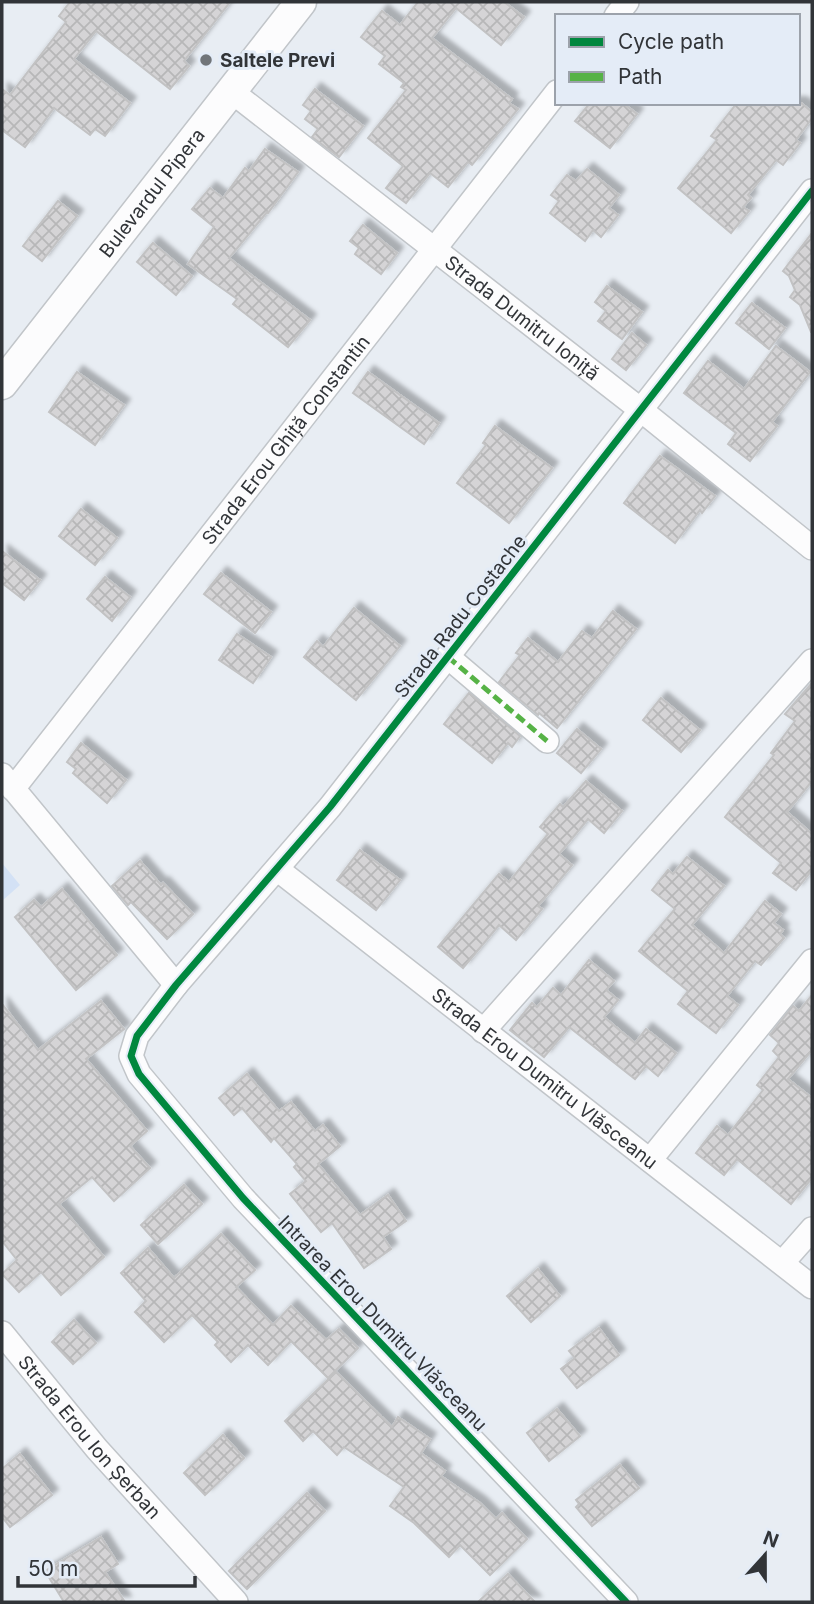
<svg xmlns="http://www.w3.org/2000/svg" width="814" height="1604" font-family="Inter,sans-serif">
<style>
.grass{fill:#d3e1f5}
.building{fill:url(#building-cross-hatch);stroke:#c2c2c3;stroke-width:2;filter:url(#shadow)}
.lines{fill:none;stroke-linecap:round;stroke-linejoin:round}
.minor-casing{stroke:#c1c5c9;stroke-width:26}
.major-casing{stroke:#c1c5c9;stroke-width:33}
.minor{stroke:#fcfcfd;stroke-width:23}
.major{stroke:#fcfcfd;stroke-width:30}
.quiet{stroke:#56b246;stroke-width:5;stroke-dasharray:10 5;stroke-linecap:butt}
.cycleway-casing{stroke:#e4ecf7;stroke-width:11}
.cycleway{stroke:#00873e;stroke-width:7}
.poi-dot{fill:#717579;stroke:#e4ecf7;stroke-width:2.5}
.labels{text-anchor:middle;stroke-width:6;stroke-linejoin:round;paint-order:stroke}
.poi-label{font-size:19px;font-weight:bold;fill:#313438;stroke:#e4ecf7;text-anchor:start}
.street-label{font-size:19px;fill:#313438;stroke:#e4ecf7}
</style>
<defs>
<pattern id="building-cross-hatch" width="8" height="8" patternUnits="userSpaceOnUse" patternTransform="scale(1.75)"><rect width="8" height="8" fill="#d5d4d6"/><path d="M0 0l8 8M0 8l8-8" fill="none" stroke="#b7b7b8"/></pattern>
<filter id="shadow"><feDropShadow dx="6" dy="-6" stdDeviation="2" flood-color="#0004"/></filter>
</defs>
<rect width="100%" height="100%" fill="#e8edf3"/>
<!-- grass -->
<path class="grass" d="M2 863 20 885 2 901Z"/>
<!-- building -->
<g class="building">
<path d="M70 2H230L184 61 189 66 170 89 96 31 74 59 130 103 105 136 95 129 90 135 54 108 25 147 2 130V89L10 95 66 22 59 16Z"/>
<path d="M418 2H504L524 17 501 45 456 8 432 38 512 99 509 103 518 109 472 165 468 162 448 187 430 173 406 203 386 188 403 166 368 138 406 90 401 87 404 83 379 64 385 56 361 37 382 11 400 25Z"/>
<path d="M315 89 363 126 339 157 312 137 318 129 305 119 311 111 303 105Z"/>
<path d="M590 103H623L637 114 610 148 575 121Z"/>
<path d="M737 103H801L812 112V118L796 140 800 143 783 165 776 160 748 195 751 198 743 207 749 211 731 233 678 188 717 140 711 136Z"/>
<path d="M265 149 298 172 268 213 267 212 229 258 310 320 288 347 233 304 237 299 188 264 214 227 192 209 210 188 223 198 245 168 249 171Z"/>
<path d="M587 169 619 195 609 208 618 215 601 237 593 230 585 241 550 213 559 201 551 195 567 175 576 181Z"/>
<path d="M58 201 77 216 42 261 23 246Z"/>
<path d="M363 225 397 253 381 274 355 254 359 248 350 241Z"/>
<path d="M812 233V332H811L800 305 790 297 795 290 789 276 783 271Z"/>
<path d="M153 243 192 276 176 295 137 262Z"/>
<path d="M607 286 642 312 622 339 598 321 606 311 595 302Z"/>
<path d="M752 303 785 328 769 349 736 323Z"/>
<path d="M632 333 646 345 626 370 612 359Z"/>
<path d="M776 346 810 372 772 422 777 426 750 461 728 444 736 433 684 393 708 361 744 389Z"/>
<path d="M77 372 124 405 95 445 49 412Z"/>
<path d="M368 372 439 423 424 444 353 393Z"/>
<path d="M495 426 552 468 509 523 457 483 486 445 483 443Z"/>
<path d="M660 456 715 496 702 513 700 510 675 543 624 503Z"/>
<path d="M81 509 117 538 95 565 59 536Z"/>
<path d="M2 551 40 580 24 600 2 583Z"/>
<path d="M221 573 271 612 255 633 204 594Z"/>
<path d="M105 577 130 597 112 621 87 599Z"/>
<path d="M354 608 400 646 356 700 304 657 317 641 323 647Z"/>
<path d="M613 611 636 629 557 728 539 713 538 715 499 682 520 655 516 653 528 638 558 662 582 631 592 638Z"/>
<path d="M237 634 271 657 253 683 219 660Z"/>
<path d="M812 683V781L787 812 812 834V870L796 890 773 873 781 863 725 817 774 755 771 753 795 721 785 714Z"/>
<path d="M469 693 520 736 512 747 508 743 492 763 444 724Z"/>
<path d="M661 698 700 730 681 752 643 720Z"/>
<path d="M577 729 601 749 581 773 557 753Z"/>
<path d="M81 743 126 780 107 803 73 773 76 769 67 762Z"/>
<path d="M586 781 622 811 604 833 588 819 559 854 572 865 538 906 542 909 516 940 499 925 463 968 438 947 499 874 509 882 548 834 540 827 560 804 563 807Z"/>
<path d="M360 850 400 880 376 910 337 880Z"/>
<path d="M687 857 724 886 692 925 724 953 765 901 781 914 774 923 783 930 780 934 784 938 761 965 755 961 727 996 738 1005 716 1033 678 1004 688 991 639 951 675 909 652 890 668 870 673 874Z"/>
<path d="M140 861 161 885 163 883 193 914 167 939 131 902 128 905 112 886Z"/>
<path d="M62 889 117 955 76 990 15 917 34 900 41 907Z"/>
<path d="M589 960 614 981 606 990 618 1000 604 1017 635 1043 646 1029 676 1053 658 1076 646 1066 635 1079 569 1027 544 1057 510 1030 532 1003 537 1007 553 988 561 995Z"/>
<path d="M812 995V1050L788 1079 812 1098V1178L791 1204 737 1159 724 1175 696 1153 717 1126 728 1135 763 1090 757 1085 779 1057 773 1051 779 1043 770 1035 793 1006 799 1011Z"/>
<path d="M101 1001 124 1029 86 1059 147 1131 130 1146 150 1168 114 1201 92 1177 59 1204 104 1257 61 1295 41 1272 19 1292 2 1274 17 1260 2 1241V1004L38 1050Z"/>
<path d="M247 1074 279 1111 291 1102 315 1131 323 1125 340 1146 318 1164 360 1215 388 1195 406 1221 383 1237 391 1249 364 1268 332 1223 321 1232 290 1194 306 1181 294 1167 297 1164 274 1138 271 1142 242 1108 234 1115 219 1098Z"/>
<path d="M184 1185 202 1204 158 1244 141 1225Z"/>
<path d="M221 1234 255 1270 236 1287 273 1325 291 1306 326 1340 339 1329 358 1348 328 1378 291 1341 268 1365 248 1345 231 1362 215 1345 218 1342 192 1315 164 1342 135 1312 146 1301 121 1273 148 1248 174 1278Z"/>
<path d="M538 1269 560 1296 531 1322 507 1296Z"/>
<path d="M74 1320 96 1343 73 1364 52 1342Z"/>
<path d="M599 1328 619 1355 577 1388 561 1369 575 1358 569 1351Z"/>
<path d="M336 1372 392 1427 398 1417 430 1439 421 1453 445 1471 441 1476 480 1503 496 1519 502 1513 527 1539 490 1575 460 1545 449 1557 414 1523 390 1506 404 1487 344 1447 337 1455 313 1431 303 1441 285 1421Z"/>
<path d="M557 1409 580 1436 549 1461 527 1433Z"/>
<path d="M223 1435 244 1458 205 1495 184 1473Z"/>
<path d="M20 1454 52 1495 10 1527 2 1517V1469Z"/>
<path d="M620 1465 639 1488 592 1526 576 1507 579 1504 576 1500Z"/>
<path d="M307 1493 325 1511 247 1589 229 1571Z"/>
<path d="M101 1537 118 1564 105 1572 125 1602H64L45 1571Z"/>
<path d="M508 1574 535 1602H478Z"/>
</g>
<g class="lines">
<defs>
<g id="minor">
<path d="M616 16 627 2"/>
<path id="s1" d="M231 91 641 410 812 548"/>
<path d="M448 657 547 741"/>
<path d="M2 775 176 985"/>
<path id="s2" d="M13 789 557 92"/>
<path id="s3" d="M277 869 812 1287"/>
<path d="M483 1031 812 661"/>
<path d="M650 1160 812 961"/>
<path d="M783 1262 812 1229"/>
<path id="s4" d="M2 1333 97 1449 236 1602"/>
<path d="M626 1602 243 1198 139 1074 131 1056 137 1036 176 985 330 807 812 191"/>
</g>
<g id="major">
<path id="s5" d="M2 384 301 2"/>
</g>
</defs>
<!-- minor casing -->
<use href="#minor" class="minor-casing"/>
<!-- major casing -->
<use href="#major" class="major-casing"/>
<!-- minor -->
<use href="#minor" class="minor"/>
<!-- major -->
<use href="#major" class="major"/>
<!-- quiet -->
<path class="quiet" d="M448 657 547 741"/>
<defs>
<path id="cycleway" d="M626 1602 243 1198 139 1074 131 1056 137 1036 176 985 330 807 812 191"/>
</defs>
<!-- cycleway casing -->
<use href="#cycleway" class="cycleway-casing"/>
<!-- cycleway -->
<use href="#cycleway" class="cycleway"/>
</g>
<!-- markers -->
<circle class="poi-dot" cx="206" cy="60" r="7"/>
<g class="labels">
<!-- poi labels -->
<g class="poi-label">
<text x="220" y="67">Saltele Previ</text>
</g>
<!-- street labels -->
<g class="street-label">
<text dy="7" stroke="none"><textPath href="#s5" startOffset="243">Bulevardul Pipera</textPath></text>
<text dy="7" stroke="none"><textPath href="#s1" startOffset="369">Strada Dumitru Ioniță</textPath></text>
<text dy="7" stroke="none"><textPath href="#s2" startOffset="443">Strada Erou Ghiță Constantin</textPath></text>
<text transform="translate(460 616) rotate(-52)" y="7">Strada Radu Costache</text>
<text dy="7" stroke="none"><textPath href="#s3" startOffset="340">Strada Erou Dumitru Vlăsceanu</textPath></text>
<text transform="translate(383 1323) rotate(46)" y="7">Intrarea Erou Dumitru Vlăsceanu</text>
<text dy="7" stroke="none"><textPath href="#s4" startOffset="136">Strada Erou Ion Șerban</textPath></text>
</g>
</g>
<!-- border -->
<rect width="814" height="1604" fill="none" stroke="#313438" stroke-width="7"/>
<!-- legend -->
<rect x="555" y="14" width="245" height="91" fill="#e4ecf7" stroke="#9ca2ab" stroke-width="2"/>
<rect x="569" y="37" width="35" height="10" fill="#00873e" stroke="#9ca2ab" stroke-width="2"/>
<text x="618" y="49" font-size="21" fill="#313438">Cycle path</text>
<rect x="569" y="72" width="35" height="10" fill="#56b246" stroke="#9ca2ab" stroke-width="2"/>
<text x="618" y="84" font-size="21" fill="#313438">Path</text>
<!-- north arrow -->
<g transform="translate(765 1555) rotate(21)" stroke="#e4ecf7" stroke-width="5" paint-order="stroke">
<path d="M0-5L12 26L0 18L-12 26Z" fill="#313438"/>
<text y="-10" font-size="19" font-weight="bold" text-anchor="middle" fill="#313438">N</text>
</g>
<!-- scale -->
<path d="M18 1576v10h177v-10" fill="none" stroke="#313438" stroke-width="3.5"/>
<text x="28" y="1576" font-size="21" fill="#313438" stroke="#e4ecf7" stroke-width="5" paint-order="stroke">50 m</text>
</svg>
